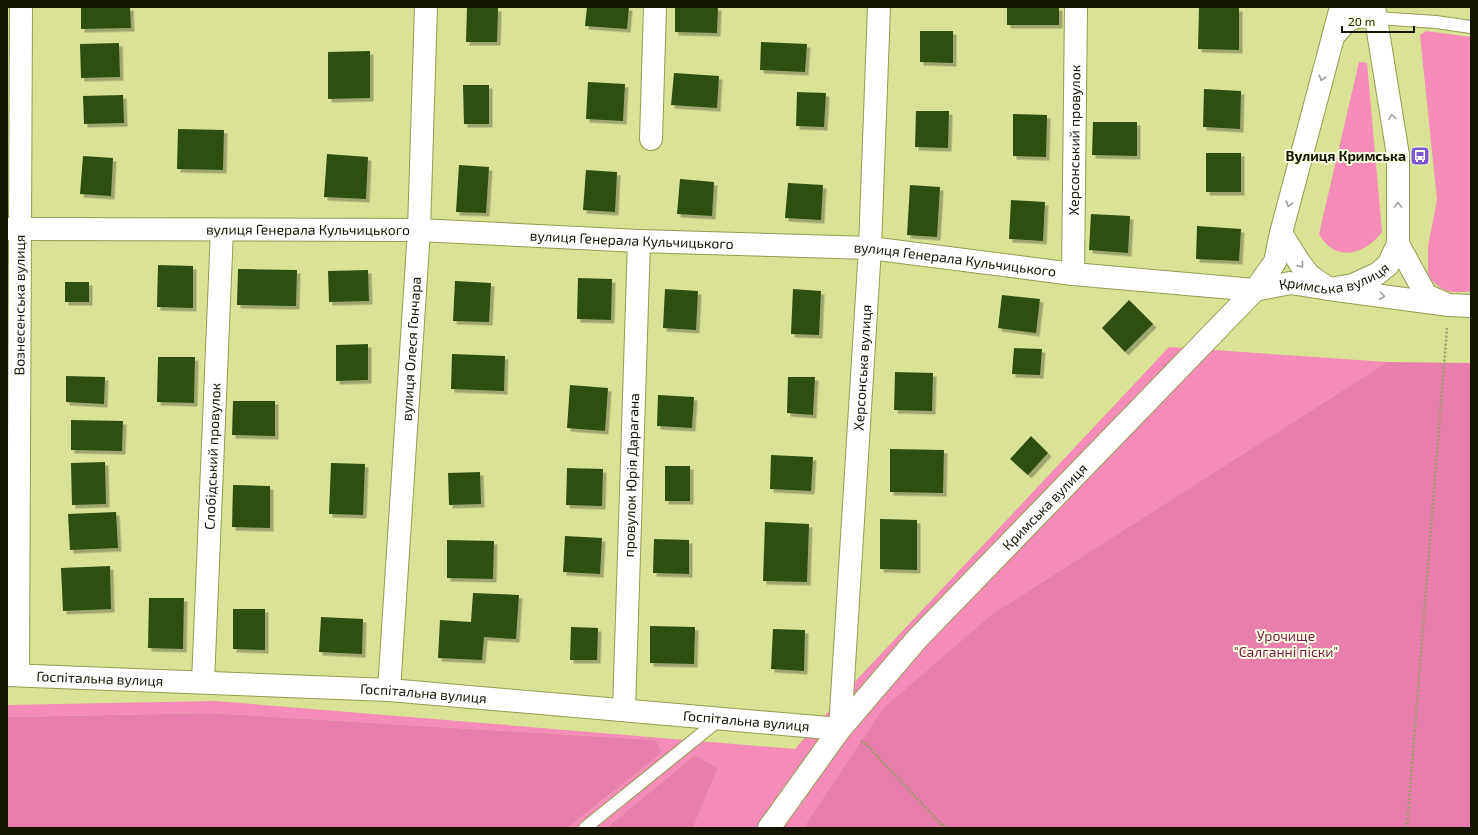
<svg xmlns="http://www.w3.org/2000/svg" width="1478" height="835" font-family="'Exo 2',sans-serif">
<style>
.green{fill:#f48bb8}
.forest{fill:#e87eac}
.building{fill:#2e5011;filter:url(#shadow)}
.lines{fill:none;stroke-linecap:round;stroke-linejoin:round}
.lane-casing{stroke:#959c51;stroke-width:14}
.street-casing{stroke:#959c51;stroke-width:24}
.secondary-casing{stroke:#959c51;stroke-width:24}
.path{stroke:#989e64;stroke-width:2.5;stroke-dasharray:2 2;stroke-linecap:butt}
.lane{stroke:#fff;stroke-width:12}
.street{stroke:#fff;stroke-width:22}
.secondary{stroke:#fff;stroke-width:22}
.oneway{stroke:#a1a199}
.labels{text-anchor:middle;stroke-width:4;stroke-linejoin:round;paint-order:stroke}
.street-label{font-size:14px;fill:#131500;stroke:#fbffe1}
.poi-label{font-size:14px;font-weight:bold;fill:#131500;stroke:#fbffe1;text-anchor:end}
.park-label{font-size:14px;fill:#77184a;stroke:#fbffe1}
</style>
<defs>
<filter id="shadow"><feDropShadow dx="3.5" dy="3.5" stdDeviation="0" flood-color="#0004"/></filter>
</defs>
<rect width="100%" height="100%" fill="#d9e295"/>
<!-- green -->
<g class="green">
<path d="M1426 31 1471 37V291C1450 294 1443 292 1428 277V246L1437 200 1420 35Z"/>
<path d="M1359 62 1367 63 1382 232C1365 255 1335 263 1319 234Z"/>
<path d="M1169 347 1387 362 992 614 883 708 803 828H693L718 768 695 755 606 828H567L662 753 656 740 210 713 7 717V705L216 701 795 749 849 688Z"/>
</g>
<!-- forest -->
<g class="forest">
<path d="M1387 362 1471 363V828H803L883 708 992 614Z"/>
<path d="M210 713 656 740 662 753 567 828H7V717Z"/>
<path d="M695 755 718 768 693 828H606Z"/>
</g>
<!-- building -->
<g class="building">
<path d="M81 7H130L131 28 81 29Z"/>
<path d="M467 7 498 8 497 42H466Z"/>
<path d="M587 7H629L627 29 585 26Z"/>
<path d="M675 7H718L717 33 675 32Z"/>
<rect x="1007" y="7" width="52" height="18"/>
<path d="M1199 8H1239V50L1198 49Z"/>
<path d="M920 31H953V63L920 62Z"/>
<path d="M761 42 807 44 805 72 760 70Z"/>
<path d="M119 43 120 77 81 78 80 44Z"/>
<path d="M370 51V98L328 99V52Z"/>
<path d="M674 73 719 76 717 108 671 105Z"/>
<path d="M588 82 625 84 623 121 586 119Z"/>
<path d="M463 85H489V124H464Z"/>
<path d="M1204 89 1241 91 1240 129 1203 127Z"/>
<path d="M797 92 826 93 824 127 796 126Z"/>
<path d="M123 95 124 123 84 124 83 96Z"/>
<path d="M916 111H949L948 148 915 147Z"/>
<path d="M1013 114 1047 115 1046 157 1013 156Z"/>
<path d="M1093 122H1137V156L1092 155Z"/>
<path d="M178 129 224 130 223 170 177 169Z"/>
<rect x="1206" y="153" width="35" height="39"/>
<path d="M327 154 368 157 366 199 324 197Z"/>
<path d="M83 156 113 158 111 196 80 194Z"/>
<path d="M459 165 489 167 486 213 456 212Z"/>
<path d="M586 170 617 172 615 212 583 210Z"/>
<path d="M680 179 714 182 712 216 677 214Z"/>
<path d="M788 183 823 185 821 220 785 218Z"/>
<path d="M910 185 940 187 937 237 907 235Z"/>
<path d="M1011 200 1045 202 1043 241 1009 239Z"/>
<path d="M1091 214 1130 216 1128 253 1089 250Z"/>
<path d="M1197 226 1241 229 1239 261 1196 259Z"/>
<path d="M158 265 193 266V308L157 307Z"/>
<path d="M238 269 297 270 296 306 237 305Z"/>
<path d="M368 270 369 301 329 302 328 271Z"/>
<path d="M578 278 612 279 611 320 577 319Z"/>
<path d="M455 281 491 283 489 322 453 321Z"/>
<rect x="65" y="282" width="24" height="20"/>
<path d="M665 289 698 291 696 330 663 328Z"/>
<path d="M793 289 821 291 819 335 791 334Z"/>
<path d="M1002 295 1040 299 1036 333 998 328Z"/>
<path d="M1129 300 1153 324 1125 352 1102 328Z"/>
<path d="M368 344V380L336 381V345Z"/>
<path d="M1014 348 1042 349 1040 375 1012 374Z"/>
<path d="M452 354 505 356 504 391 451 389Z"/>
<path d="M158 357H195L194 403 157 402Z"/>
<path d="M895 372 933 373 932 411 894 410Z"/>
<path d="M66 376 105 377 104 404 66 402Z"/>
<path d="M788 377H815L813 415 787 413Z"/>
<path d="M570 385 608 388 605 431 567 428Z"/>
<path d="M658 395 694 397 692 428 657 426Z"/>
<path d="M233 401H275V436L232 435Z"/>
<path d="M71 420 123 421 122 451 71 450Z"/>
<path d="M1031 436 1048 453 1028 475 1010 459Z"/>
<path d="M890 449 944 450 943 493 890 492Z"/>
<path d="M771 455 813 457 811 491 770 489Z"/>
<path d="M105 462 106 504 72 505 71 463Z"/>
<path d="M331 463 365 464 363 515 329 514Z"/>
<rect x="665" y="466" width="25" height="35"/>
<path d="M567 468 603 469 602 506 566 505Z"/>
<path d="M480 472 481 504 449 505 448 473Z"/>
<path d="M233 485 270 486V528L232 527Z"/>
<path d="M116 512 118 548 70 550 68 514Z"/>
<path d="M880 519 917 520V570L880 569Z"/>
<path d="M765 522 809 524 807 582 763 581Z"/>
<path d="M565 536 602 538 600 574 563 572Z"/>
<path d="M654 539 689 540V574L653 573Z"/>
<path d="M447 540 494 541 493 579 447 578Z"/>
<path d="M110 566 111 609 63 611 61 568Z"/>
<path d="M473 593 519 595 516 639 484 637 482 660 438 658 440 620 471 622Z"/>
<path d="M149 598H184L183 649 148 648Z"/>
<path d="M233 609H265V650L233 649Z"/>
<path d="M321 617 363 619 362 654 319 652Z"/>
<path d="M650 626 695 627 694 664 650 663Z"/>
<path d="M571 627 598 628 597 660H570Z"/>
<path d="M773 629 805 630 804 671 771 669Z"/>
</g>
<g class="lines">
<defs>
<g id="lane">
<path d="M1377 18 1436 22 1471 27"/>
<path d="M585 828 720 719"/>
</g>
<g id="street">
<path d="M651 139 655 7"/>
<path id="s1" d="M7 229 419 230 639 241 870 248 1073 274 1255 290"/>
<path id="s2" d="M1073 274 1076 7"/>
<path id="s3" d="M7 675 389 690 840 729 870 248 879 7"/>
<path id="s4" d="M18 675 21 7"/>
<path id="s5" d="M203 682 222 230"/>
<path id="s6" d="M389 690 419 230 426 7"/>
<path id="s7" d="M624 710 639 241"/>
</g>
<g id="secondary">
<path d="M1333 37C1348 18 1352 14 1377 18"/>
<path d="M1281 233 1299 262 1309 275 1329 289 1449 305 1471 306"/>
<path d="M1398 244 1426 295 1444 303"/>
<path id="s8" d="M1255 290 1290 283 1329 289 1353 285 1377 274 1388 265 1398 244V155L1374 7"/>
<path id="s9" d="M769 828 840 729 917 639 1255 290 1275 262 1281 233 1341 7"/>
</g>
</defs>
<!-- lane casing -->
<use href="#lane" class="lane-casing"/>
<!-- street casing -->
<use href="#street" class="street-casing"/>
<!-- secondary casing -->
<use href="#secondary" class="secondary-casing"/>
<!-- path -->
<g class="path">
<path d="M861 741 867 745 941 824 943 828"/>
<path d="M942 824 949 828"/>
<path d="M1407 828 1447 328"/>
</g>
<!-- lane -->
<use href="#lane" class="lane"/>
<!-- street -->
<use href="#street" class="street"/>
<!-- secondary -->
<use href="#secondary" class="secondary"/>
</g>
<!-- one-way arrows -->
<defs><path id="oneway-chevron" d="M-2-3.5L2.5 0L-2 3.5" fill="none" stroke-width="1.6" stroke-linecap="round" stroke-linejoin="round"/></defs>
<g class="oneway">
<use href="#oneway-chevron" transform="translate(1322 78) rotate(105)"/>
<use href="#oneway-chevron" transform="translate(1392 117) rotate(-99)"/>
<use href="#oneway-chevron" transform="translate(1289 204) rotate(105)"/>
<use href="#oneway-chevron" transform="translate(1398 205) rotate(-90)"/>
<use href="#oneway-chevron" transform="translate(1301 265) rotate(51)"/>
<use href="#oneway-chevron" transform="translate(1382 296) rotate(8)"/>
</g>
<!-- icons -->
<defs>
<symbol id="bus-square" viewBox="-11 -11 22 22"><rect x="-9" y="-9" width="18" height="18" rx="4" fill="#7b56d0" stroke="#fbffe1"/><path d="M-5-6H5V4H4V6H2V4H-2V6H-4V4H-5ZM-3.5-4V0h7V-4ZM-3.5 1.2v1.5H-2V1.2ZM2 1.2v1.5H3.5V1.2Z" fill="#fff"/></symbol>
</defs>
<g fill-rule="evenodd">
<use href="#bus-square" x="1409" y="145" width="22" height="22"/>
</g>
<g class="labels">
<!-- street labels -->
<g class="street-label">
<text dy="5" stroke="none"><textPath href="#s2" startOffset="134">Херсонський провулок</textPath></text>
<text dy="5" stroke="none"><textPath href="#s1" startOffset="301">вулиця Генерала Кульчицького</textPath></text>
<text dy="5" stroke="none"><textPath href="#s1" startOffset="625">вулиця Генерала Кульчицького</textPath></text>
<text dy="5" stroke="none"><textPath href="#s1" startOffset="949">вулиця Генерала Кульчицького</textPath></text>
<text dy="5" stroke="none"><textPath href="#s8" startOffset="82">Кримська вулиця</textPath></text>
<text dy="5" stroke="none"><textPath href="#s4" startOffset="370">Вознесенська вулиця</textPath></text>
<text dy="5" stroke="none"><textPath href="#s6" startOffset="342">вулиця Олеся Гончара</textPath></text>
<text dy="5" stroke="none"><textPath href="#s3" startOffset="1197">Херсонська вулиця</textPath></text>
<text dy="5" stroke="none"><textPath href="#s5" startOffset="226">Слобідський провулок</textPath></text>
<text dy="5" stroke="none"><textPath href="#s7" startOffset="235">провулок Юрія Дарагана</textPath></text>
<text dy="5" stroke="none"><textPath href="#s9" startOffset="424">Кримська вулиця</textPath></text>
<text dy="5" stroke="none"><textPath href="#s3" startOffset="93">Госпітальна вулиця</textPath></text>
<text dy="5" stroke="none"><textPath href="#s3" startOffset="417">Госпітальна вулиця</textPath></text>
<text dy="5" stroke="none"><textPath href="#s3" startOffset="741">Госпітальна вулиця</textPath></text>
</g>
<!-- poi labels -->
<g class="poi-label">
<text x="1406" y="161">Вулиця Кримська</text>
</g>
<!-- park labels -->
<g class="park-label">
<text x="1286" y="641">Урочище<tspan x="1286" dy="16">"Салганні піски"</tspan></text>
</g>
</g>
<!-- border -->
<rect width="1478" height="835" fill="none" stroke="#131500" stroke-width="16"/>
<!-- scale -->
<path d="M1342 26v6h72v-6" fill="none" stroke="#131500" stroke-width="2"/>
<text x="1348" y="26" font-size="12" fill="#131500" stroke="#fbffe1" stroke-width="3" paint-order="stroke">20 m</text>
</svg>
